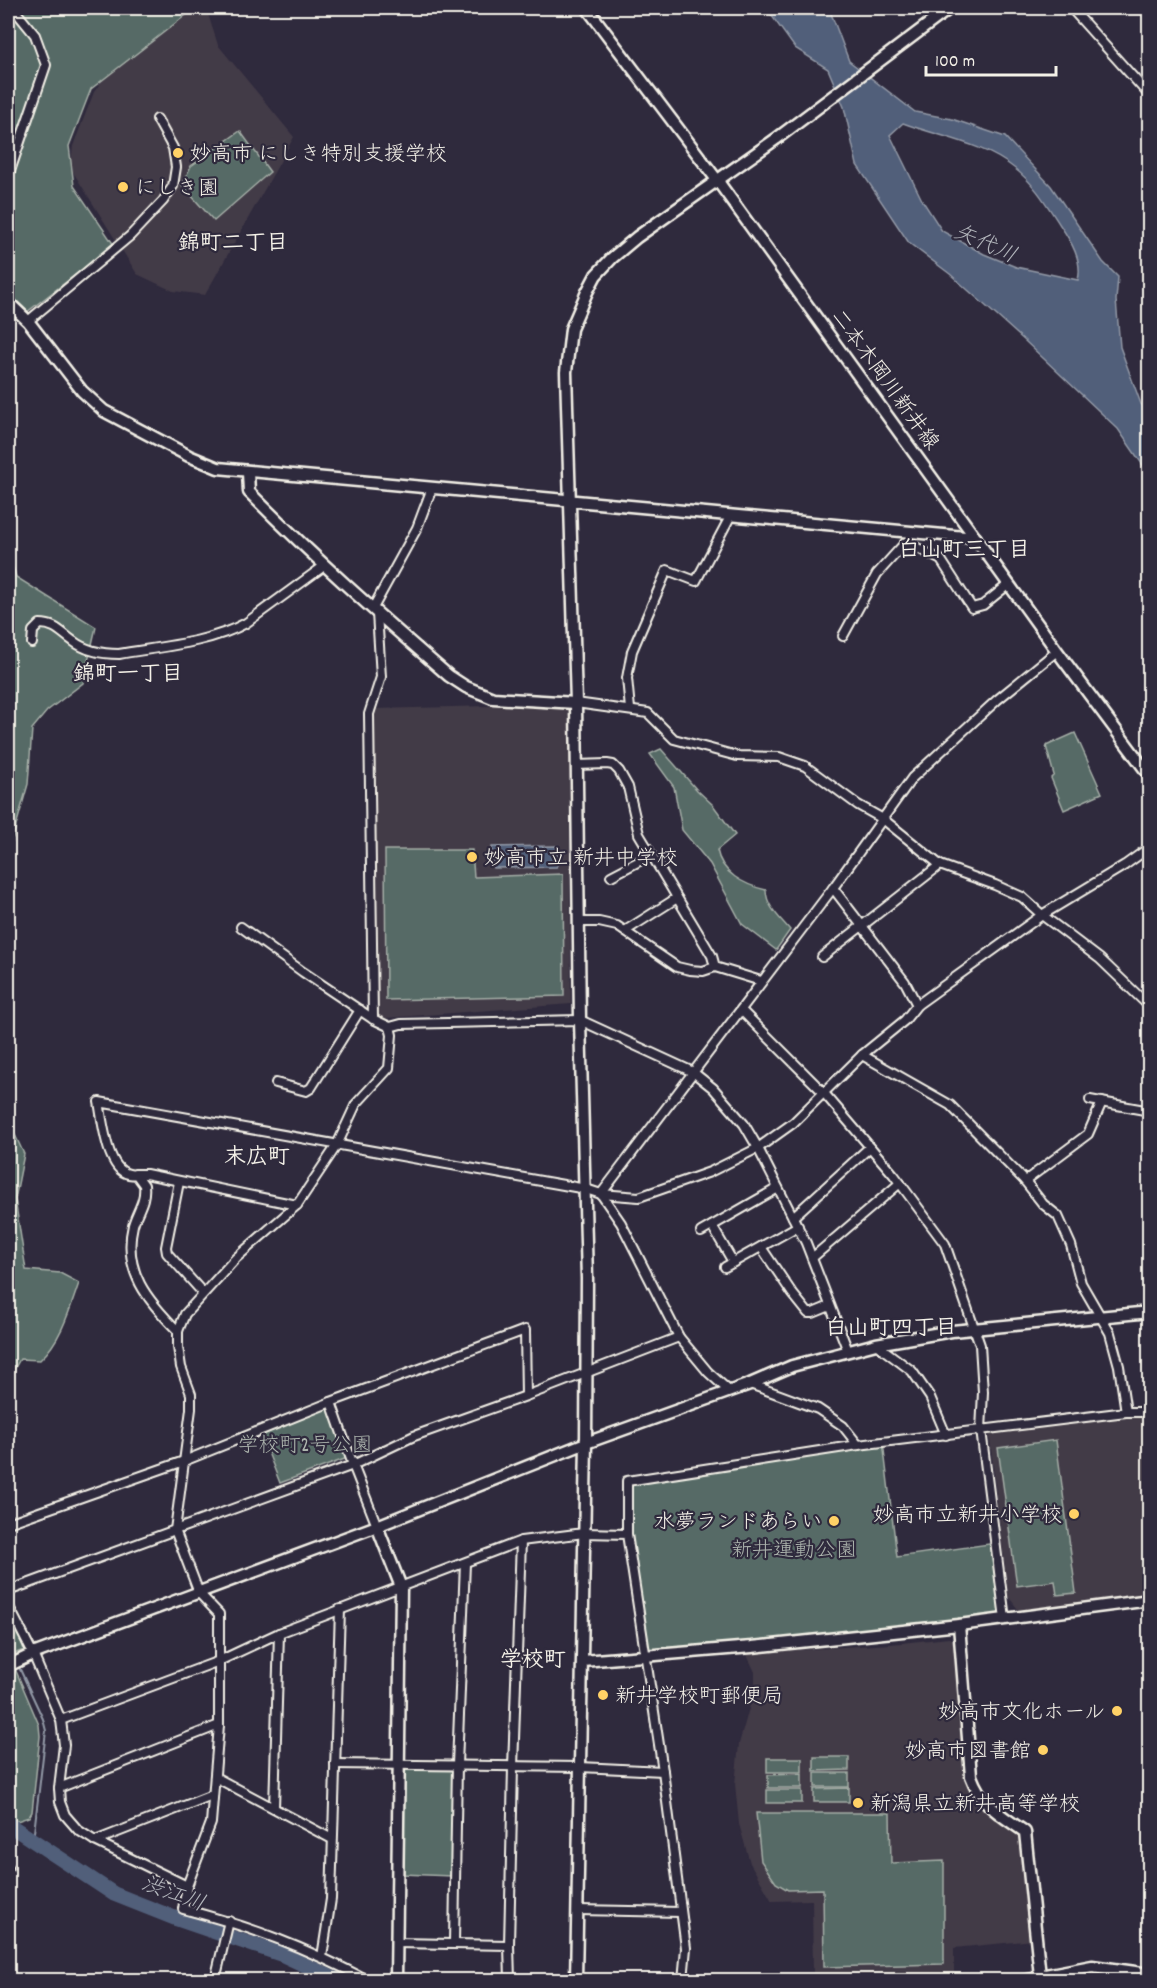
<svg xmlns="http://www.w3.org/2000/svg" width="1157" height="1988" font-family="Dekko,'Klee One',sans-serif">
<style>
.built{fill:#423a47}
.green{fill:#566b66;stroke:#a5aea7;stroke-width:1.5}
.water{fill:#515e7a;stroke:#9299a6;stroke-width:1.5;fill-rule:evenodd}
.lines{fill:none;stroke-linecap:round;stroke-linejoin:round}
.stream{stroke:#9299a6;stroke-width:2}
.river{stroke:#515e7a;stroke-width:15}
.street-casing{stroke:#f4f1e8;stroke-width:12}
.secondary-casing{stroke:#f4f1e8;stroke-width:15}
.street{stroke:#2f2a3d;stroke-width:8}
.secondary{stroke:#2f2a3d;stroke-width:10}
.poi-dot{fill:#ffd166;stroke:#2f2a3d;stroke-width:2}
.labels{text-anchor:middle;stroke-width:4.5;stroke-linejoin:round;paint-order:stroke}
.poi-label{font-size:21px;fill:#f4f1e8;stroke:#2f2a3d;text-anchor:start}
.street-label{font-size:21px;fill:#f4f1e8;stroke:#2f2a3d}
.park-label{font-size:21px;fill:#adb5ae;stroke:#2f2a3d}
.neighbourhood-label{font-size:22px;font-weight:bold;fill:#f4f1e8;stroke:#2f2a3d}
.water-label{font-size:22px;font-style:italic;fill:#b3b6bc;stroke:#2f2a3d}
</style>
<rect width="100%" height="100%" fill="#2f2a3d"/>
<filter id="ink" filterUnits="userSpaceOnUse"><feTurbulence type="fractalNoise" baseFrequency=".0167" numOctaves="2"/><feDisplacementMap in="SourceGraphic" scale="12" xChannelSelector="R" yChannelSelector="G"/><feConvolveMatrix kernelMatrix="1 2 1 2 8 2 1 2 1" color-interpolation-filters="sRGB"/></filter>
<g filter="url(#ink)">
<!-- built -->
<g class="built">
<path d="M195 8H206L218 45 294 137 205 295 173 291 137 274 73 172 71 161 73 146 94 92 102 81Z"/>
<path d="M525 705 569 709 571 1004 373 1019 374 709Z"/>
<path d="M1149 1413V1595L1020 1612 1008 1596 989 1432 1114 1415Z"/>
<path d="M949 1638 956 1642 964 1778 973 1797 1023 1836 1034 1940 954 1948V1974L813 1977 812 1900 772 1901 750 1863 739 1824 735 1784 739 1744 755 1687V1672L746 1653 891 1644Z"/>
</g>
<!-- green -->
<g class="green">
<path d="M8 8H195L91 89 69 146 74 186 114 245 27 312 8 293Z"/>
<path d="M240 131 270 172 214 221 182 185 191 166Z"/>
<path d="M8 549 16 577 96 627 83 683 47 711 32 729 28 784 8 854Z"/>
<path d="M1075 733 1102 793 1064 810 1051 778 1054 775 1046 746Z"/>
<path d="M661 749 697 790 713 805 735 835 717 850C721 873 744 885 766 890 766 906 780 918 790 930L776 950 742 924 710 864 682 830 674 787 650 754Z"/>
<path d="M385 850H472L474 877 563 874 564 996 386 1000Z"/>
<path d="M8 1120 24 1154 15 1199 26 1270 60 1273 79 1283C70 1309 61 1341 40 1360L20 1359 8 1380Z"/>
<path d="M330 1406 350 1457 280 1483 260 1432Z"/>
<path d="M1056 1440 1076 1593 1057 1595 1055 1581 1017 1586 998 1448Z"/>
<path d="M883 1442 897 1557 996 1543 1005 1619 644 1655 627 1534V1481Z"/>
<path d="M8 1600 24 1650 8 1656Z"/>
<path d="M16 1671 39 1725 40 1736 32 1812 29 1817 17 1821 8 1818V1675Z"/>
<path d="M814 1757H849V1770L814 1771Z"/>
<rect x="767" y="1758" width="35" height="14"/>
<path d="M402 1768 453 1769 452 1876 401 1874Z"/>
<rect x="815" y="1773" width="34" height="14"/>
<path d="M802 1774V1788H768V1775Z"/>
<path d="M849 1788V1802H814V1789Z"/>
<rect x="767" y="1790" width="35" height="13"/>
<path d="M756 1813H890L891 1863 944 1861V1964L824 1967 823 1889 788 1890 776 1883 761 1861Z"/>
</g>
<!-- water -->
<g class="water">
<path d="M768 8H829L849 61 915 112 952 119 1005 137 1051 186 1103 262 1118 277 1116 300 1120 347 1141 404 1149 414V474L1118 429 1025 341 950 274 909 243 857 165 844 107 828 69 795 48 769 12ZM903 123C940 137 983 143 1014 168 1034 183 1047 205 1060 225 1071 241 1083 261 1078 280L1016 267 984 254 942 231 922 200 890 135Z"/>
<path d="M557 846V867L493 868 492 847Z"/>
</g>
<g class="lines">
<!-- stream -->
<g class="stream">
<path d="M8 1644 15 1660"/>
<path d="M18 1665 43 1719 46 1731 33 1841"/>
</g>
<!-- river -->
<path class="river" d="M8 1824 114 1894 177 1919 283 1955 337 1980"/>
<defs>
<g id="street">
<path d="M1071 8 1150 96"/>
<path d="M8 177 46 65 35 35 13 8"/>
<path d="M28 321 130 236 163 201 173 186 176 167 173 148 157 119"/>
<path d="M373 608 417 528 432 488"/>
<path d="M843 636 877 574 906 542 941 560 972 608 983 605 1009 584"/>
<path d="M32 643 33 631 40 624C56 624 61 633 73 641 86 651 103 654 119 654 159 647 210 643 246 623L324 566"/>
<path d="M576 703 648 713 674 739 737 756 779 757 805 766 858 805 883 819 940 865 995 885 1022 897 1042 915 1100 959 1150 1007"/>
<path d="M630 709 627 678 632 651 667 570 696 581 731 515"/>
<path d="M576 765 607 764 613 765 619 771 628 787 639 834 712 956 715 967"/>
<path d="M611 876 651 855"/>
<path d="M833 888 905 982 917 1005"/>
<path d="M579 922H599L617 926 677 967 690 970 703 971 715 967 761 981"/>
<path d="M241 927 303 972 373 1019 390 1027 401 1024 580 1020 693 1072 713 1088 744 1124 758 1148 806 1243 848 1351"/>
<path d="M625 931 677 898"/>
<path d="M822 957 940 865"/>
<path d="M741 1010 824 1093 894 1175 945 1244 980 1345 983 1392 981 1430 1005 1619"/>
<path d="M373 1019 369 714 381 677 377 613"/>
<path d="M862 1055 950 1105 1025 1181 1043 1204 1058 1216 1071 1245 1081 1283 1110 1333 1119 1366 1126 1412"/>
<path d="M276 1083 306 1091 311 1088 360 1010"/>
<path d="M1090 1100 1150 1111"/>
<path d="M136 1174H146L297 1205"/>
<path d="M1025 1181 1088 1134 1102 1102"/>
<path d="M179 1182 166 1247 167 1253 203 1293"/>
<path d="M601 1194 833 888 912 778 997 700 1057 651"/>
<path d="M601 1194 621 1223 679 1337 708 1372 729 1391"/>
<path d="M793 1217 870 1147"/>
<path d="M712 1226 733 1262"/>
<path d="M701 1232 778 1188"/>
<path d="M761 1247 792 1293 808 1313H813L830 1306"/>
<path d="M812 1258 900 1183"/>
<path d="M725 1267 798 1226"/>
<path d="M178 1331C148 1301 122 1271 133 1225 137 1211 146 1201 144 1185L136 1174C107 1180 103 1121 99 1102L586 1189 601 1194 639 1197 710 1172 758 1148 793 1123 862 1055 905 1020 917 1005 1042 915 1125 865 1150 847"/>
<path d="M876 1344 912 1371 930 1397 946 1435"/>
<path d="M750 1384 818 1409 843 1426 858 1445"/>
<path d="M331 1402 353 1465 414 1436 526 1396 679 1337"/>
<path d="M8 1523 184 1461 331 1402 525 1330 526 1396"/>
<path d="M627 1534V1481L858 1445 1126 1412H1150"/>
<path d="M8 1591 353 1465 377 1526"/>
<path d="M8 1605 33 1654 61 1720 64 1745 59 1788 60 1802 65 1815 78 1830 95 1841 187 1886"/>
<path d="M61 1720 219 1661 279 1633 521 1541 584 1533 627 1534 663 1771 686 1948 683 1980"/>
<path d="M335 1764 580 1767 663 1771"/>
<path d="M215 1777 332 1839"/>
<path d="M59 1788 219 1725"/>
<path d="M274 1808 279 1633"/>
<path d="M95 1841 212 1795"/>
<path d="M8 1867V1868"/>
<path d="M578 1910 681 1912"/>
<path d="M396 1943 509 1945"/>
<path d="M454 1943 457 1765 465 1563"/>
<path d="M322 1957 331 1899 340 1609"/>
<path d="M215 1980 229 1921"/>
<path d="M367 1980C304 1947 252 1927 183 1909L187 1886 211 1823 219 1725V1614L199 1593 175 1530 191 1409V1394L181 1367 178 1347V1331L185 1314 236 1258 297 1205 337 1145 356 1104 389 1068 392 1035 390 1027"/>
<path d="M510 1980 509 1945 513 1767 521 1541"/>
<path d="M1021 1980 1040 1976 1041 1979"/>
</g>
<g id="secondary">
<path d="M587 8 717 180 1057 651 1150 776"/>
<path d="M8 302 28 321 82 391 104 411 189 456 218 468 976 538"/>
<path d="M248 472 249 492C313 557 381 617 449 676L466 687 493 698 576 703"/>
<path d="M377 1526 401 1587 396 1980"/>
<path d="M959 1625 971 1776C982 1806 1000 1814 1025 1832L1040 1976 1092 1966 1150 1974"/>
<path d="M583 1661 752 1647 959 1625 1150 1600"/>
<path d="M8 1666 33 1654 377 1526 586 1443 750 1384 792 1366 876 1344 952 1331 1150 1312"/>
<path d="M576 1980 586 1443 587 1279 580 1020 576 703 566 372 571 329 587 292 596 275 612 258 637 237 776 139 950 8"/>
</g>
</defs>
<!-- street casing -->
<use href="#street" class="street-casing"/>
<!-- secondary casing -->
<use href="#secondary" class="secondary-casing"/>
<!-- street -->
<use href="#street" class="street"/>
<!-- secondary -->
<use href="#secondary" class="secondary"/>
</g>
</g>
<!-- markers -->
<g class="poi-dot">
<circle cx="178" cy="153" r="6"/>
<circle cx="123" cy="187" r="6"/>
<circle cx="472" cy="857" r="6"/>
<circle cx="1074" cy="1514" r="6"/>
<circle cx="834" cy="1521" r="6"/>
<circle cx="603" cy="1695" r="6"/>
<circle cx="1117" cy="1711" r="6"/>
<circle cx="1043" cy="1750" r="6"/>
<circle cx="858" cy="1803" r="6"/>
</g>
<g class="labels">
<!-- poi labels -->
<g class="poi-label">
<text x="190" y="160">妙高市 にしき特別支援学校</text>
<text x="135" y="194">にしき園</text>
<text x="484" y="864">妙高市立 新井中学校</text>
<text x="1062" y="1521" text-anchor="end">妙高市立新井小学校</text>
<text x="822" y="1528" text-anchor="end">水夢ランドあらい</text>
<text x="615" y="1702">新井学校町郵便局</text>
<text x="1105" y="1718" text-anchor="end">妙高市文化ホール</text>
<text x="1031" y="1757" text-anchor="end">妙高市図書館</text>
<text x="870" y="1810">新潟県立新井高等学校</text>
</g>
<!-- street labels -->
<g class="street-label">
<text transform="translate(886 379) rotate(54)" y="7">二本木岡川新井線</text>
</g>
<!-- park labels -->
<g class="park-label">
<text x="305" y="1451">学校町2号公園</text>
<text x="794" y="1556">新井運動公園</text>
</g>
<!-- neighbourhood labels -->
<g class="neighbourhood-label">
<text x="233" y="249">錦町二丁目</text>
<text x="964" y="556">白山町三丁目</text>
<text x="128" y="680">錦町一丁目</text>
<text x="257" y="1163">末広町</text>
<text x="891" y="1334">白山町四丁目</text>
<text x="533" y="1666">学校町</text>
</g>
<!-- water labels -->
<g class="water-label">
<text transform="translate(986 242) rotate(24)" y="8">矢代川</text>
<text transform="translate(174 1892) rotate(20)" y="8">渋江川</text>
</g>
</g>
<!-- margin -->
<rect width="1157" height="1988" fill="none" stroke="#2f2a3d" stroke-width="30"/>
<rect x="15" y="15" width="1127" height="1958" fill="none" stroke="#f4f1e8" stroke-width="2" filter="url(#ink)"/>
<!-- scale -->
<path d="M926 66v9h130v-9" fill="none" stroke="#f4f1e8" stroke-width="3"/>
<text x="935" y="66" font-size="18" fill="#f4f1e8" stroke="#2f2a3d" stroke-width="4.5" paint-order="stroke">100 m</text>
</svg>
